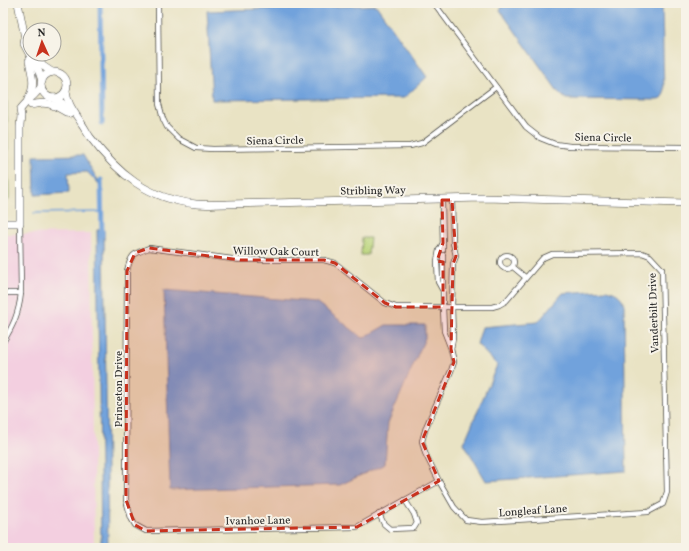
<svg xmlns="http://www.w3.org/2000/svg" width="689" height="551" font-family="Vollkorn,serif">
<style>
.built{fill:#f3cfe0}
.green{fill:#bad47a;stroke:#728052}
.water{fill:#71a2dc;stroke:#4e6684}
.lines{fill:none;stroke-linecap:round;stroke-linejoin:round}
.stream{stroke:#71a2dc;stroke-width:1.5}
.canal{stroke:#71a2dc;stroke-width:5}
.street-casing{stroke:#484742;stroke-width:6}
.secondary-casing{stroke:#484742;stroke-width:8}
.street{stroke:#fff;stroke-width:4.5}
.secondary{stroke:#fff;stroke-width:7}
.marked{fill:#c8321e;fill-opacity:0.2;stroke:#c8321e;stroke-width:3;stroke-dasharray:8 5;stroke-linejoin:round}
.labels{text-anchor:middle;stroke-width:4;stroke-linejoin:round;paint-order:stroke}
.street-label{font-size:11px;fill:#2b2b2b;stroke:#f7f3e8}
</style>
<rect width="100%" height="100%" fill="#f7f3e8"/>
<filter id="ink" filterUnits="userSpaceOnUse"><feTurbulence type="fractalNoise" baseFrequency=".025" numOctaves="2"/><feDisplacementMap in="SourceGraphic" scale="8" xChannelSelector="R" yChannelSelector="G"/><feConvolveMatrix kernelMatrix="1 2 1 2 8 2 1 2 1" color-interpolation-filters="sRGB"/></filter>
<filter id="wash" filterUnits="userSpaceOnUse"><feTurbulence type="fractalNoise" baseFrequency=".012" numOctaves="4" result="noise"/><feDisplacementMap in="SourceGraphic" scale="16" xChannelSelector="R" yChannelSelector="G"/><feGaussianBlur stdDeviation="0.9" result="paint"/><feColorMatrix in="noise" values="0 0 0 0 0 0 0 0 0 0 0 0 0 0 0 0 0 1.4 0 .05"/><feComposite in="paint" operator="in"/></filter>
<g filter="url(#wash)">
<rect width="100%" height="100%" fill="#e9e3c4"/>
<!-- built -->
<path class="built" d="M91 233 94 548H3V234Z"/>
<!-- green -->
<g class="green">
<path d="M3 3H5L9 200H3Z"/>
<path d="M362 238H370L368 255H361Z"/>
</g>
<!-- water -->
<g class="water">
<path d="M505 3H662L664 94 660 99 658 100 566 99 559 93 500 10Z"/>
<path d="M376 5 427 77 404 98 212 100 207 11Z"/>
<path d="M83 155 102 187 87 172 68 173 69 193 35 195 34 156Z"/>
<path d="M104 229 108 548H101L97 230Z"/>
<path d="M164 290 316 302 363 338 386 325H425V338L388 423 385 464 340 485 170 490Z"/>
<path d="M606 290C615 292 620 294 624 303L626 471 486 481 464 443 497 365 477 344 482 327 538 322 563 293Z"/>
</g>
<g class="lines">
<!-- stream -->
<path class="stream" d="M34 213 102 212"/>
<!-- canal -->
<g class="canal">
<path d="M100 3 102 123"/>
<path d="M101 180 102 235"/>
</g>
</g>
</g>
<g filter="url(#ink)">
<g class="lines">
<defs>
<g id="street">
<path d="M158 3 159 104 163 119 167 127 179 139 196 148 213 149 410 146 422 143 496 87"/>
<path d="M434 3 526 127 540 138 555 144 570 146 686 147"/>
<path d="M442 200 443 250"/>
<path d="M443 243 439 250 437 261 438 282 443 291"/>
<circle cx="507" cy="262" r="7"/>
<path d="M513 267 525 277"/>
<path d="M3 293H21"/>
<path d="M3 342C13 326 19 313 21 293L20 223"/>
<path d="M451 349 453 338 452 307 453 264 456 256 453 243 452 200"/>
<path d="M439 481 357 527 146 531 135 525 131 518 126 500 127 271C131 254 133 254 149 248L240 260H324L335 263 385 303 396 307H492L499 305 506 301 543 258 552 254 642 253 650 256 662 269 667 492 663 504 648 512 482 522 466 520 454 507 439 481 425 453 422 441 426 427 451 371 454 362 451 349 444 331 443 307V255"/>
<path d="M379 514 384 524 390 529 414 528 417 523 414 514 405 500"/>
</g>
<g id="secondary">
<path d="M18 3 25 38 24 44 39 72 42 81"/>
<path d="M25 38 30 44"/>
<path d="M34 54 43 66 52 72"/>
<circle cx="54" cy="85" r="13"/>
<path d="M66 91C67 104 75 113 82 124 85 128 87 133 90 137 118 174 148 199 196 204 206 205 216 204 227 204L483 198 686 203"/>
<path d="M54 98 62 103 70 114"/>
<path d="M28 99C36 86 32 75 29 61"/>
<path d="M31 105C46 101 53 104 66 112"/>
<path d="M3 223H20V126L21 116 20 110C26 101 35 96 41 87"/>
</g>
</defs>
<!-- street casing -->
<use href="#street" class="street-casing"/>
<!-- secondary casing -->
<use href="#secondary" class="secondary-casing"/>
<!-- street -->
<use href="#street" class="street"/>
<!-- secondary -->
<use href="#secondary" class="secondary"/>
</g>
</g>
<!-- marked area -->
<path class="marked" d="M442 200H452L456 256 453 264 451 349 454 362 422 441 439 481 357 527 146 531 135 525 126 500 127 271 135 253 149 248 240 260H324L335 263 385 303 396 307H443V262L437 261 443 243Z"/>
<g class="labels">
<!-- street labels -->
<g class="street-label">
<text transform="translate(603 137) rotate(1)" y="4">Siena Circle</text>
<text transform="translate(275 140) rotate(-1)" y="4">Siena Circle</text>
<text transform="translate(373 190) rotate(-1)" y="4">Stribling Way</text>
<text transform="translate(276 251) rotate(1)" y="4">Willow Oak Court</text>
<text transform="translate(653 313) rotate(-92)" y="4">Vanderbilt Drive</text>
<text transform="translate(118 389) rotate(-90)" y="4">Princeton Drive</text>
<text transform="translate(533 510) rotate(-4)" y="4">Longleaf Lane</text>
<text transform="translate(258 520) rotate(-1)" y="4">Ivanhoe Lane</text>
</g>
</g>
<!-- margin -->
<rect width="689" height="551" fill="none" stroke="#f7f3e8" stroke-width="16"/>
<!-- north arrow -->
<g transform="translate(42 42) rotate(357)"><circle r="19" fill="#f7f3e8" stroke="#a5a39c"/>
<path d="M0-3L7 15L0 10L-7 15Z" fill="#c8321e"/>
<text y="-6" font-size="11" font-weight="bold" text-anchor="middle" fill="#2b2b2b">N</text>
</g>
</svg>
